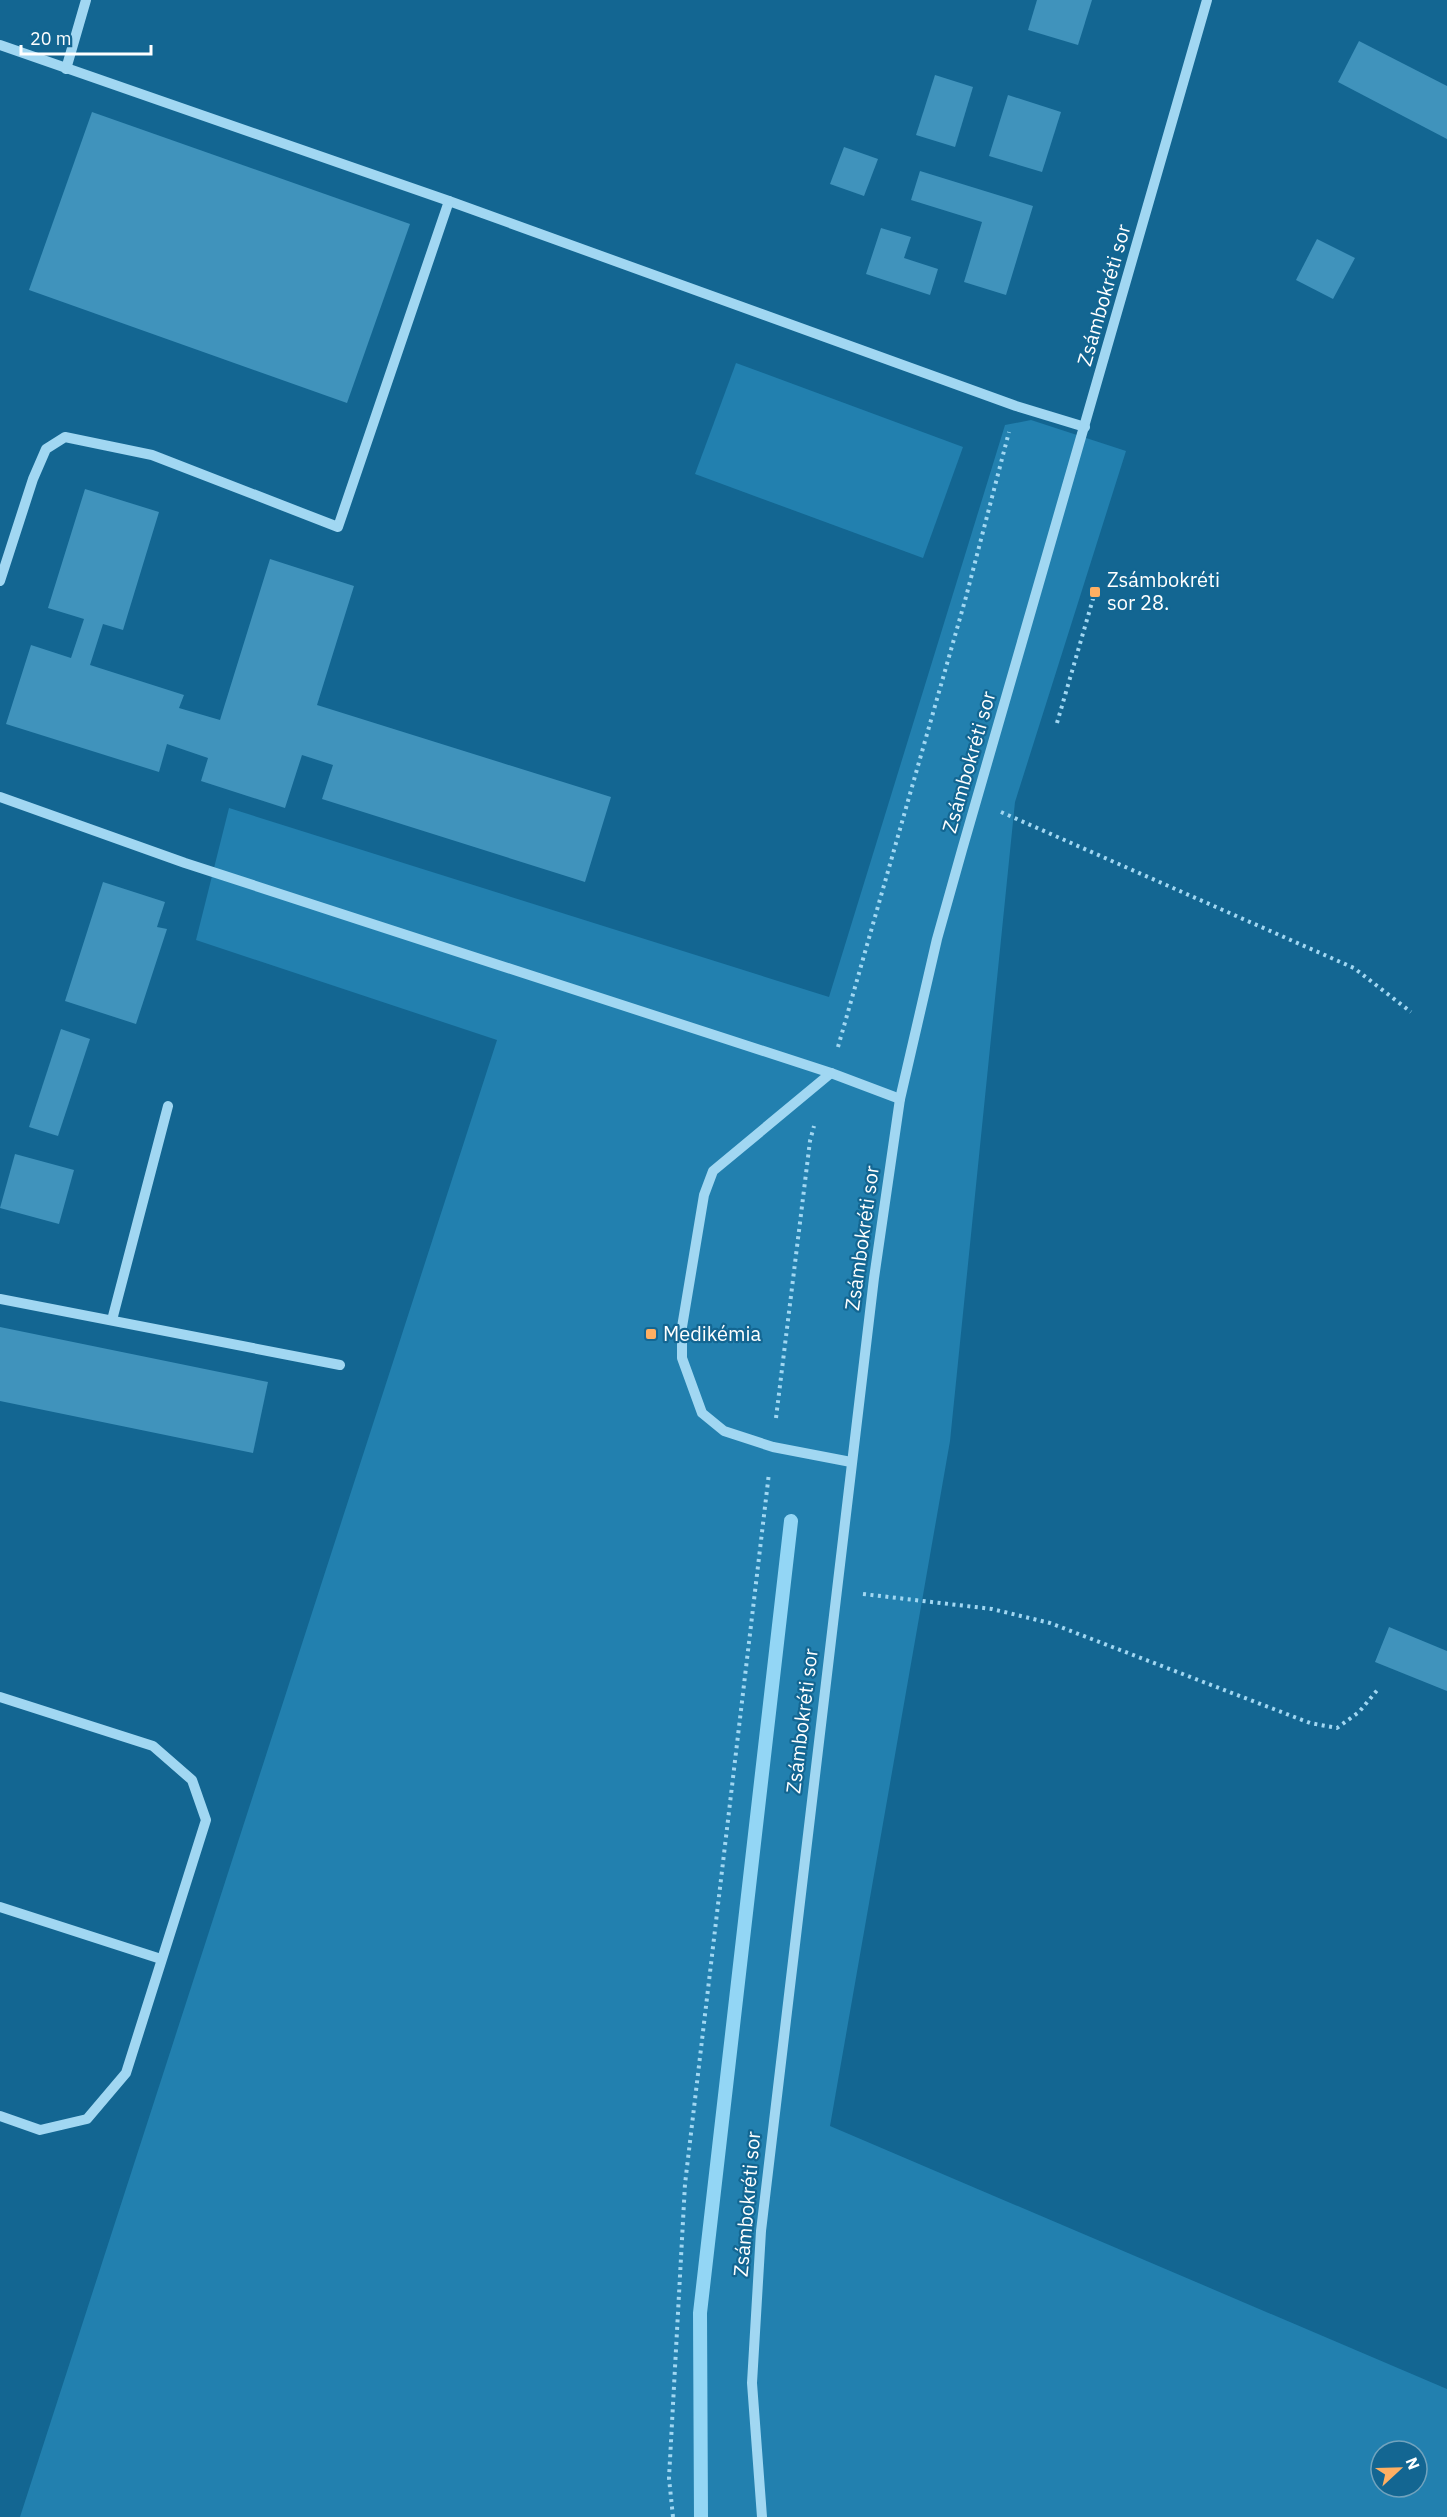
<svg xmlns="http://www.w3.org/2000/svg" width="1447" height="2517" font-family="'IBM Plex Sans',sans-serif">
<style>
.green{fill:#2280af;fill-rule:evenodd}
.lines{fill:none;stroke-linecap:round;stroke-linejoin:round}
.stream{stroke:#93d6f5;stroke-width:14}
.building{fill:#4093bc}
.path{stroke:#a1d7f2;stroke-width:4;stroke-dasharray:3 4.5;stroke-linecap:butt}
.minor{stroke:#a1d7f2;stroke-width:10}
.poi-dot{fill:#ffaf62;stroke:#136692;stroke-width:2}
.labels{text-anchor:middle;stroke-width:4.5;stroke-linejoin:round;paint-order:stroke}
.street-label{font-size:20px;fill:#fff;stroke:#136692}
.poi-label{font-size:20px;fill:#fff;stroke:#136692;text-anchor:start}
</style>
<rect width="100%" height="100%" fill="#136692"/>
<!-- green -->
<g class="green">
<path d="M736 363 963 447 923 558 695 474Z"/>
<path d="M1031 420 1126 451 1015 802 950 1441 830 2126 1447 2389V2517H20L497 1040 196 940 229 808 829 997 1005 425ZM1381 2451H1417V2487H1381Z"/>
</g>
<g class="lines">
<!-- stream -->
<path class="stream" d="M701 2517 700 2313 791 1521"/>
</g>
<!-- building -->
<g class="building">
<path d="M1037 0H1092L1078 45 1028 30Z"/>
<path d="M1359 41 1447 86V139L1338 82Z"/>
<path d="M935 75 973 87 955 147 916 135Z"/>
<path d="M1008 95 1061 112 1042 172 989 156Z"/>
<path d="M92 112 410 224 347 403 29 290Z"/>
<path d="M844 147 878 159 864 196 830 184Z"/>
<path d="M920 171 1033 206 1006 295 964 282 982 222 911 200Z"/>
<path d="M881 228 911 237 904 258 938 269 930 295 866 274Z"/>
<path d="M1317 239 1355 258 1333 299 1296 280Z"/>
<path d="M85 489 159 512 123 630 103 624 90 665 184 695 179 708 220 720 270 559 354 586 317 705 611 797 585 882 322 799 333 765 302 755 285 808 201 781 208 758 167 744 159 772 6 724 31 645 71 658 84 619 48 608Z"/>
<path d="M103 882 165 902 157 927 167 929 136 1024 65 1001Z"/>
<path d="M61 1029 90 1039 58 1136 29 1127Z"/>
<path d="M15 1154 74 1170 59 1224 0 1208Z"/>
<path d="M0 1327 268 1382 253 1453 0 1401Z"/>
<path d="M1389 1627 1447 1651V1691L1375 1662Z"/>
</g>
<g class="lines">
<!-- path -->
<g class="path">
<path d="M1057 723 1095 592"/>
<path d="M1001 812 1354 968 1411 1012"/>
<path d="M838 1047 966 597 1009 432"/>
<path d="M776 1418 810 1141 814 1126"/>
<path d="M863 1594 992 1609 1050 1623 1310 1723 1337 1728 1359 1712 1379 1688"/>
<path d="M673 2517 669 2478 685 2184 769 1473"/>
</g>
<!-- minor -->
<g class="minor">
<path d="M0 45 449 201 1016 406 1085 427"/>
<path d="M66 69 86 0"/>
<path d="M0 581 33 479 46 449 65 437 152 455 338 527 449 201"/>
<path d="M0 797 185 863 831 1073 900 1099"/>
<path d="M831 1073 713 1171 704 1195 682 1327V1358L702 1413 724 1431 773 1447 851 1462"/>
<path d="M0 1299 340 1365"/>
<path d="M112 1320 168 1106"/>
<path d="M0 1697 153 1746 192 1780 206 1820 126 2073 87 2119 40 2130 0 2116"/>
<path d="M0 1907 161 1959"/>
<path d="M762 2517 752 2383 761 2231 874 1278 900 1099 937 939 962 850 1207 0"/>
</g>
</g>
<!-- markers -->
<g class="poi-dot">
<rect x="1089" y="586" width="12" height="12" rx="3"/>
<rect x="645" y="1328" width="12" height="12" rx="3"/>
</g>
<g class="labels">
<!-- street labels -->
<g class="street-label">
<text transform="translate(1104 295) rotate(-74)" y="7">Zsámbokréti sor</text>
<text transform="translate(969 762) rotate(-74)" y="7">Zsámbokréti sor</text>
<text transform="translate(862 1238) rotate(-82)" y="7">Zsámbokréti sor</text>
<text transform="translate(802 1721) rotate(-83)" y="7">Zsámbokréti sor</text>
<text transform="translate(747 2204) rotate(-85)" y="7">Zsámbokréti sor</text>
</g>
<!-- poi labels -->
<g class="poi-label">
<text x="1107" y="587">Zsámbokréti<tspan x="1107" dy="23">sor 28.</tspan></text>
<text x="663" y="1341">Medikémia</text>
</g>
</g>
<!-- north arrow -->
<g transform="translate(1399 2469) rotate(68)"><circle r="28" fill="#136692" stroke="#71a3be" stroke-width="1.5"/>
<path d="M0-4.5L10 22L0 15L-10 22Z" fill="#ffaf62"/>
<text y="-9" font-size="16" font-weight="bold" text-anchor="middle" fill="#ffffff">N</text>
</g>
<!-- scale -->
<path d="M21 45v9h130v-9" fill="none" stroke="#ffffff" stroke-width="3"/>
<text x="30" y="45" font-size="18" fill="#ffffff" stroke="#136692" stroke-width="4.5" paint-order="stroke">20 m</text>
</svg>
